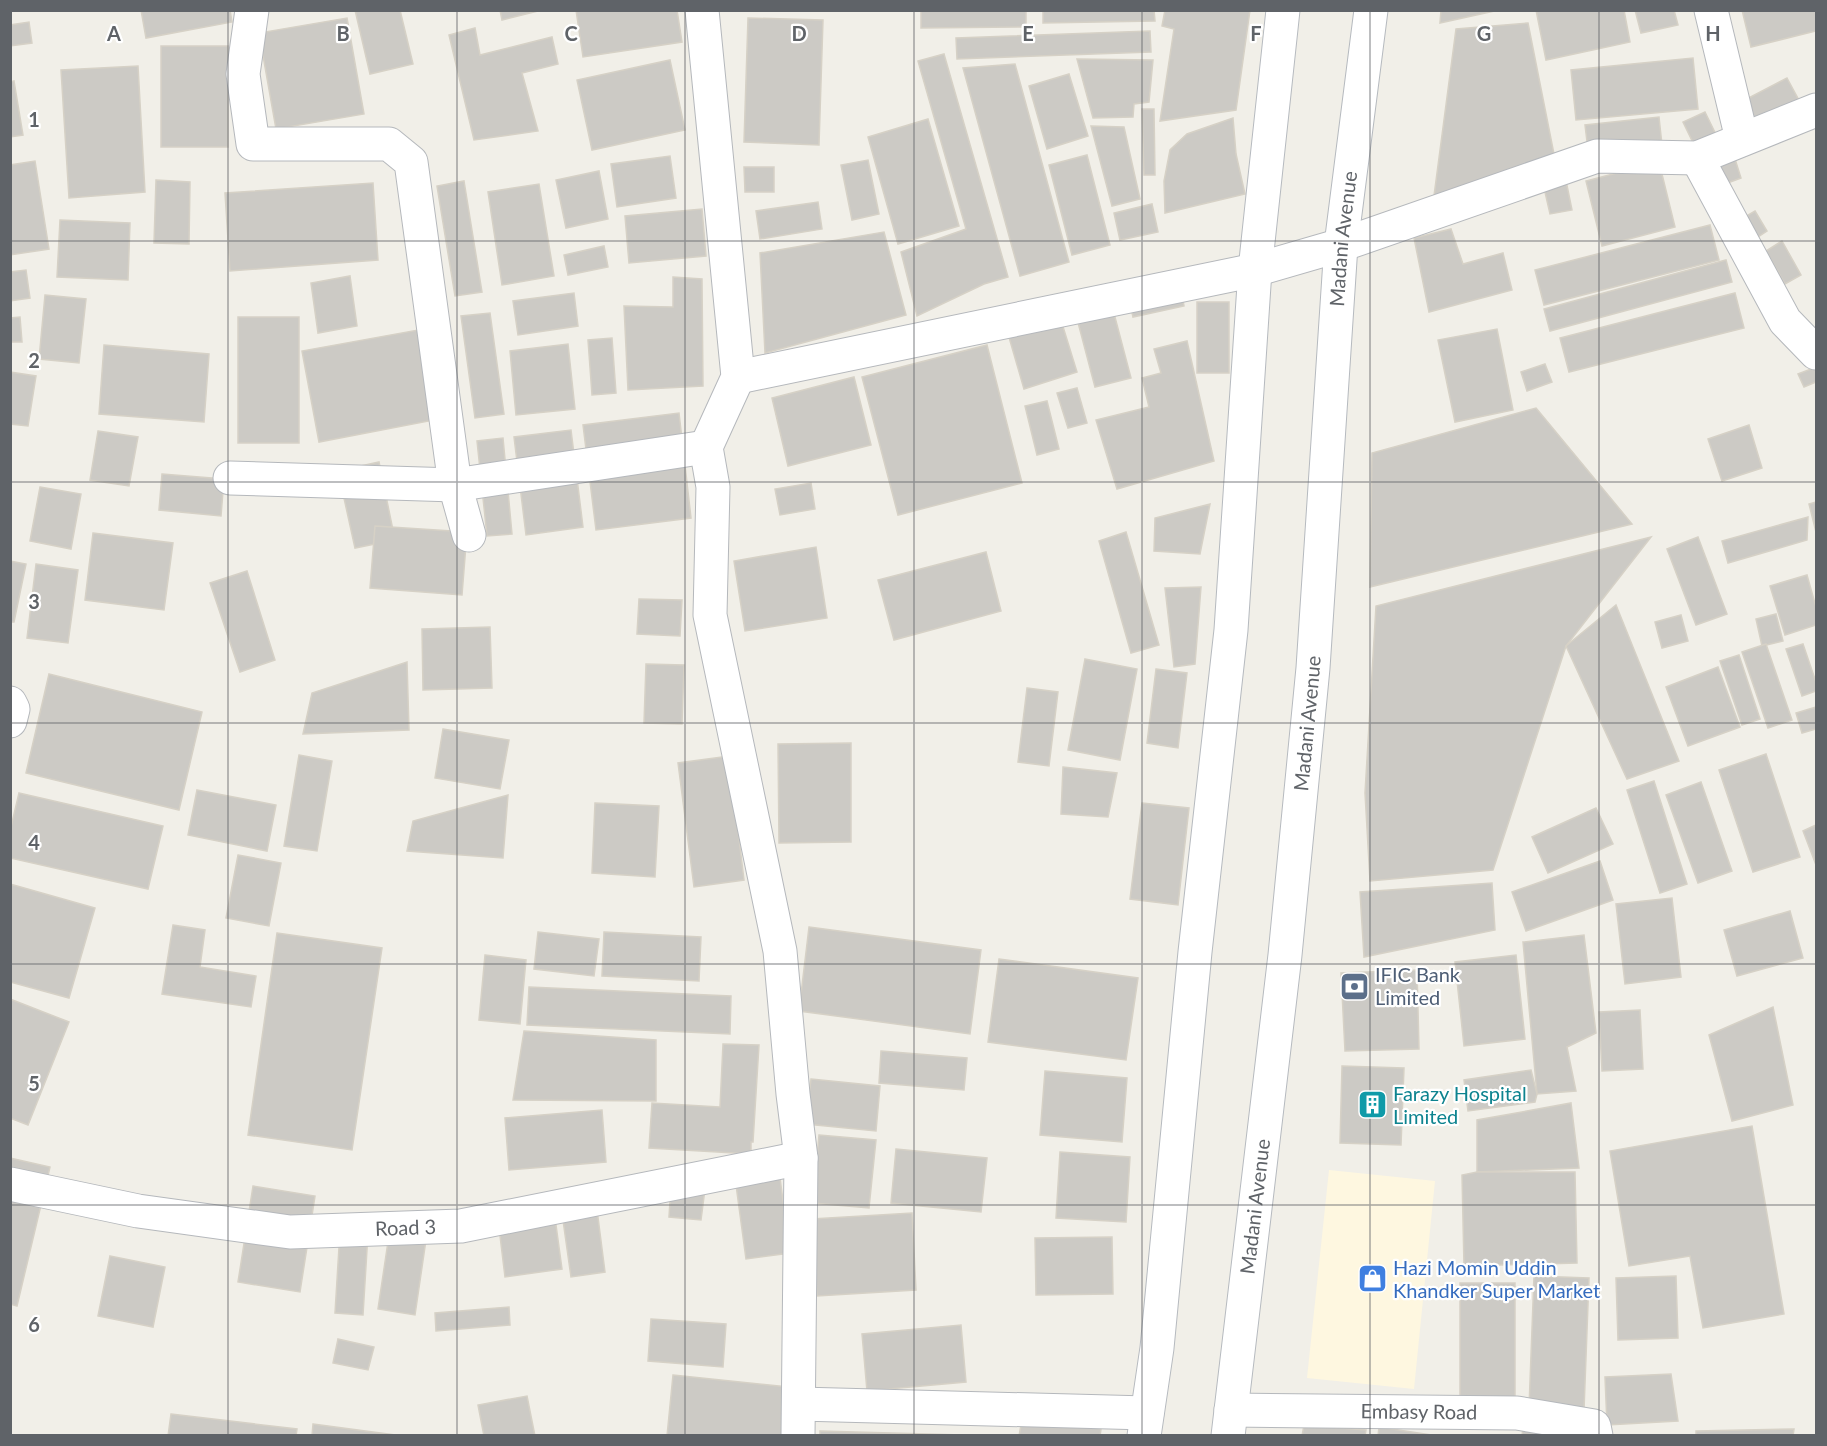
<svg xmlns="http://www.w3.org/2000/svg" width="1827" height="1446" font-family="Lato,sans-serif">
<style>
.commercial{fill:#fef7e0}
.building{fill:#cccac5;stroke:#d6d1c6;stroke-width:1.5}
.lines{fill:none;stroke-linecap:round;stroke-linejoin:round}
.minor-casing{stroke:#b5b8bc;stroke-width:35}
.secondary-casing{stroke:#b6babf;stroke-width:35}
.minor{stroke:#fff;stroke-width:33}
.secondary{stroke:#fff;stroke-width:33}
.grid{fill:none;stroke:#5f6368;stroke-width:1.5;stroke-opacity:0.55}
.labels{text-anchor:middle;stroke-width:4.5;stroke-linejoin:round;paint-order:stroke}
.street-label{font-size:20px;fill:#5f6368;stroke:#fff}
.service-label{font-size:20px;fill:#4e5e75;stroke:#fff;text-anchor:start}
.culture-label{font-size:20px;fill:#0d838f;stroke:#fff;text-anchor:start}
.shop-label{font-size:20px;fill:#366cbe;stroke:#fff;text-anchor:start}
.grid-label{font-size:20px;text-anchor:middle;font-weight:bold;fill:#5f6368;stroke:#fff;stroke-width:4.5;stroke-linejoin:round;paint-order:stroke}
</style>
<rect width="100%" height="100%" fill="#f1efe8"/>
<!-- commercial -->
<path class="commercial" d="M1329 1170 1435 1181 1414 1389 1307 1378Z"/>
<!-- building -->
<g class="building">
<path d="M141 10H230L232 22 146 38Z"/>
<path d="M355 10H400L413 64 370 74Z"/>
<path d="M500 10H542L502 20Z"/>
<path d="M576 10H677L682 42 583 57Z"/>
<path d="M921 10H1026V27L921 28Z"/>
<path d="M1043 10H1154L1155 21 1043 23Z"/>
<path d="M1165 10H1250L1236 110 1160 121 1174 29 1162 26Z"/>
<path d="M1441 10H1499L1440 23Z"/>
<path d="M1536 10H1624L1630 42 1546 60Z"/>
<path d="M1635 10H1674L1678 25 1641 33Z"/>
<path d="M1742 10H1816V31L1751 47Z"/>
<path d="M347 18 364 114 276 129 259 33Z"/>
<path d="M748 18 823 20 819 145 744 142Z"/>
<path d="M29 22 32 43 10 46V25Z"/>
<path d="M1528 23 1554 154 1434 196 1456 29Z"/>
<path d="M475 28 480 55 552 37 558 64 522 73 538 131 474 140 449 35Z"/>
<path d="M1150 31 1151 52 957 59 956 38Z"/>
<rect x="161" y="46" width="67" height="101"/>
<path d="M944 54 1008 277 984 284 917 316 901 252 966 229 918 61Z"/>
<path d="M1693 58 1698 109 1576 120 1571 70Z"/>
<path d="M1077 59 1153 60 1149 102 1134 104 1133 117 1093 118Z"/>
<path d="M670 60 685 130 592 150 577 80Z"/>
<path d="M1015 64 1069 262 1020 276 963 68Z"/>
<path d="M138 66 145 192 69 198 61 70Z"/>
<path d="M1069 74 1088 136 1047 149 1029 86Z"/>
<path d="M1787 78 1801 104 1749 131 1735 105Z"/>
<path d="M14 81 23 135 10 137V82Z"/>
<path d="M1142 109H1154L1155 175H1144Z"/>
<path d="M1705 112 1723 149 1701 159 1683 122Z"/>
<path d="M1659 117 1662 145 1588 150 1585 125Z"/>
<path d="M1233 118 1236 154 1245 194 1165 213 1164 181 1170 150 1187 134Z"/>
<path d="M928 119 959 226 898 244 868 137Z"/>
<path d="M1091 126 1124 127 1140 199 1112 206Z"/>
<path d="M1087 155 1110 245 1072 255 1049 165Z"/>
<path d="M670 156 676 198 617 207 611 164Z"/>
<path d="M1735 159 1741 178 1698 194 1691 174Z"/>
<path d="M868 160 879 214 852 220 841 165Z"/>
<path d="M35 161 49 249 10 255V165Z"/>
<path d="M1562 161 1572 210 1550 214 1539 166Z"/>
<path d="M1659 162 1675 227 1602 246 1586 181Z"/>
<path d="M744 167H774V192H745Z"/>
<path d="M599 171 608 219 566 228 556 180Z"/>
<path d="M156 180 190 182 189 244 154 243Z"/>
<path d="M464 181 482 292 455 296 437 186Z"/>
<path d="M373 183 378 260 230 271 225 193Z"/>
<path d="M539 184 554 276 502 285 488 192Z"/>
<path d="M818 202 822 229 760 239 756 211Z"/>
<path d="M1152 204 1158 232 1120 240 1114 213Z"/>
<path d="M702 209 706 256 629 263 625 216Z"/>
<path d="M1755 211 1767 231 1755 239 1743 218Z"/>
<path d="M60 220 130 223 128 280 57 277Z"/>
<path d="M1710 225 1719 260 1544 305 1535 270Z"/>
<path d="M1451 229 1463 264 1503 253 1512 290 1429 312 1414 238Z"/>
<path d="M884 232 906 315 765 353 760 253Z"/>
<path d="M1782 241 1801 275 1785 284 1766 251Z"/>
<path d="M604 246 608 267 568 275 564 255Z"/>
<path d="M1726 260 1732 282 1550 331 1544 309Z"/>
<path d="M26 270 30 298 10 301V272Z"/>
<path d="M350 276 357 326 318 333 311 283Z"/>
<path d="M673 277 702 279 703 386 628 390 624 306 673 307Z"/>
<path d="M1179 279 1184 306 1133 317 1127 290Z"/>
<path d="M574 293 578 326 518 335 513 301Z"/>
<path d="M1735 293 1744 328 1569 372 1560 338Z"/>
<path d="M45 295 86 299 79 363 39 359Z"/>
<path d="M1111 302 1131 378 1095 387 1075 311Z"/>
<rect x="1197" y="302" width="32" height="71"/>
<path d="M1056 304 1077 372 1024 389 1004 320Z"/>
<path d="M490 313 504 414 475 418 461 316Z"/>
<path d="M20 317 22 342H10V318Z"/>
<rect x="238" y="317" width="61" height="126"/>
<path d="M1497 329 1513 410 1455 422 1438 340Z"/>
<path d="M418 330 434 420 319 442 302 351Z"/>
<path d="M612 338 616 393 592 395 588 340Z"/>
<path d="M1187 341 1214 461 1117 489 1096 420 1149 407 1142 378 1161 373 1154 349Z"/>
<path d="M568 344 575 409 516 415 510 351Z"/>
<path d="M104 345 209 354 204 422 99 414Z"/>
<path d="M987 345 1022 483 898 515 862 377Z"/>
<path d="M1545 364 1552 382 1527 391 1521 372Z"/>
<path d="M1816 367V382L1804 387 1798 374Z"/>
<path d="M10 372 36 376 28 426 10 424Z"/>
<path d="M854 377 871 445 788 466 772 398Z"/>
<path d="M1077 388 1087 423 1068 428 1057 393Z"/>
<path d="M1047 401 1059 449 1037 455 1025 406Z"/>
<path d="M1536 408 1632 524 1370 587 1372 453Z"/>
<path d="M679 413 691 518 596 530 583 425Z"/>
<path d="M1749 425 1762 468 1722 481 1708 439Z"/>
<path d="M571 430 583 527 526 535 514 437Z"/>
<path d="M98 431 138 437 129 486 90 480Z"/>
<path d="M503 438 512 534 487 536 477 441Z"/>
<path d="M379 462 395 540 355 548 338 471Z"/>
<path d="M162 474 224 479 221 516 159 510Z"/>
<path d="M811 483 815 509 780 515 775 489Z"/>
<path d="M40 487 81 494 71 549 30 541Z"/>
<path d="M1816 502V532L1809 504Z"/>
<path d="M1210 504 1200 554 1154 551 1155 518Z"/>
<path d="M1808 517 1807 540 1728 563 1722 541Z"/>
<path d="M375 526 467 532 462 595 370 588Z"/>
<path d="M1126 532 1159 645 1131 653 1099 541Z"/>
<path d="M93 533 173 543 164 610 85 600Z"/>
<path d="M1651 537 1566 646 1493 870 1370 881 1365 793 1376 606Z"/>
<path d="M1698 537 1727 614 1696 625 1667 549Z"/>
<path d="M816 547 827 618 745 631 734 561Z"/>
<path d="M986 552 1001 611 894 640 878 580Z"/>
<path d="M10 561 26 564 14 622H10Z"/>
<path d="M36 564 78 570 68 643 27 638Z"/>
<path d="M247 571 275 660 240 672 210 583Z"/>
<path d="M1807 575 1816 607V625L1785 635 1770 586Z"/>
<path d="M1201 587 1195 664 1174 667 1165 588Z"/>
<path d="M639 599 682 600 680 636 637 634Z"/>
<path d="M1616 605 1679 761 1627 779 1566 646Z"/>
<path d="M1776 614 1783 641 1762 646 1756 619Z"/>
<path d="M1681 615 1688 641 1662 648 1655 622Z"/>
<path d="M490 627 492 688 423 690 422 629Z"/>
<path d="M1766 644 1792 720 1768 728 1742 652Z"/>
<path d="M1803 644 1816 682V691L1802 696 1786 649Z"/>
<path d="M1739 655 1760 719 1742 725 1720 661Z"/>
<path d="M1085 659 1137 669 1120 760 1068 750Z"/>
<path d="M407 662 409 730 303 734 312 693Z"/>
<path d="M646 664 684 665 682 724 644 723Z"/>
<path d="M1718 667 1740 727 1688 746 1666 687Z"/>
<path d="M1156 669 1187 673 1178 748 1147 743Z"/>
<path d="M49 674 202 712 179 810 26 773Z"/>
<path d="M1027 688 1058 692 1049 766 1018 762Z"/>
<path d="M1816 707V729L1802 733 1796 713Z"/>
<path d="M443 729 509 740 500 789 435 778Z"/>
<path d="M851 743V842L779 843 778 744Z"/>
<path d="M1766 754 1800 857 1753 872 1719 770Z"/>
<path d="M299 755 332 761 317 851 284 846Z"/>
<path d="M729 756 744 880 694 887 678 763Z"/>
<path d="M1063 767 1117 773 1108 817 1061 814Z"/>
<path d="M1654 781 1687 884 1660 893 1627 790Z"/>
<path d="M1701 782 1732 871 1698 883 1666 795Z"/>
<path d="M197 790 276 805 267 851 188 835Z"/>
<path d="M19 793 163 826 148 889 10 858V831Z"/>
<path d="M508 795 503 858 407 851 413 821Z"/>
<path d="M595 803 659 806 655 877 592 873Z"/>
<path d="M1142 803 1189 808 1178 905 1130 899Z"/>
<path d="M1596 808 1613 844 1548 873 1532 837Z"/>
<path d="M1816 825V865L1803 831Z"/>
<path d="M238 855 281 863 269 926 226 918Z"/>
<path d="M1600 861 1613 900 1526 931 1512 892Z"/>
<path d="M1492 883 1495 930 1364 957 1360 892Z"/>
<path d="M10 884 95 908 69 998 10 982Z"/>
<path d="M1672 898 1681 977 1625 984 1616 904Z"/>
<path d="M1790 911 1803 958 1737 976 1724 930Z"/>
<path d="M173 925 205 930 200 967 256 976 251 1007 162 994Z"/>
<path d="M809 927 981 950 970 1034 799 1011Z"/>
<path d="M538 932 599 939 594 976 534 969Z"/>
<path d="M604 932 701 937 699 981 602 976Z"/>
<path d="M277 933 382 948 352 1150 248 1135Z"/>
<path d="M1584 935 1596 1033 1567 1047 1576 1091 1537 1094 1523 942Z"/>
<path d="M485 955 526 960 520 1024 479 1020Z"/>
<path d="M1516 955 1525 1039 1464 1046 1455 962Z"/>
<path d="M999 959 1138 978 1126 1060 988 1042Z"/>
<path d="M1417 970 1419 1049 1345 1051 1341 973Z"/>
<path d="M529 987 731 996 730 1034 527 1025Z"/>
<path d="M10 999 69 1022 28 1125 10 1118Z"/>
<path d="M1773 1007 1793 1105 1732 1121 1709 1035Z"/>
<path d="M1640 1010 1643 1069 1602 1071 1599 1012Z"/>
<path d="M524 1031 656 1040V1101L513 1100Z"/>
<path d="M723 1044 759 1045 753 1142H751V1154L649 1148 652 1103 720 1107Z"/>
<path d="M881 1051 967 1058 964 1090 879 1083Z"/>
<path d="M1342 1066 1404 1068 1401 1145 1340 1143Z"/>
<path d="M1531 1070 1537 1094 1535 1102 1468 1111 1464 1080Z"/>
<path d="M1045 1071 1127 1078 1122 1142 1040 1135Z"/>
<path d="M811 1079 880 1086 876 1131 806 1124Z"/>
<path d="M1571 1103 1579 1168 1477 1172V1120Z"/>
<path d="M602 1110 606 1162 509 1170 505 1118Z"/>
<path d="M1752 1126 1784 1314 1703 1328 1690 1256 1629 1266 1610 1151Z"/>
<path d="M819 1135 876 1140 869 1208 813 1203Z"/>
<path d="M896 1149 987 1158 981 1212 891 1203Z"/>
<path d="M1060 1152 1130 1157 1126 1222 1056 1218Z"/>
<path d="M10 1158 50 1167 17 1306 10 1304Z"/>
<path d="M1477 1172H1575L1577 1263 1464 1266 1462 1175Z"/>
<path d="M780 1178 790 1253 746 1259 736 1185Z"/>
<path d="M671 1185 705 1189 701 1220 669 1217Z"/>
<path d="M253 1186 315 1196 300 1292 238 1282Z"/>
<path d="M595 1194 605 1272 571 1277 560 1199Z"/>
<path d="M553 1203 562 1269 505 1277 497 1211Z"/>
<path d="M912 1213 916 1290 817 1296 812 1219Z"/>
<path d="M340 1231 368 1233 363 1315 335 1313Z"/>
<path d="M389 1235 426 1240 415 1315 378 1309Z"/>
<path d="M1112 1237 1113 1294 1036 1295 1035 1238Z"/>
<path d="M110 1256 165 1267 153 1327 98 1316Z"/>
<path d="M1534 1276 1589 1278 1584 1410 1529 1408Z"/>
<path d="M1676 1276 1678 1338 1618 1340 1616 1278Z"/>
<rect x="1460" y="1283" width="55" height="120"/>
<path d="M509 1307 510 1325 436 1331 435 1313Z"/>
<path d="M651 1319 726 1324 723 1367 648 1361Z"/>
<path d="M961 1325 966 1382 867 1391 862 1334Z"/>
<path d="M338 1339 374 1347 368 1370 333 1363Z"/>
<path d="M1671 1374 1678 1421 1607 1425 1605 1377Z"/>
<path d="M673 1375 788 1387 783 1436H667Z"/>
<path d="M527 1396 535 1436H484L478 1405Z"/>
<path d="M171 1414 297 1429 296 1436H168Z"/>
<path d="M1023 1414 1101 1429 1100 1436H1019Z"/>
<path d="M313 1424 395 1435V1436H312Z"/>
<path d="M1304 1425 1366 1430 1365 1436H1302Z"/>
<path d="M1379 1427 1438 1436H1378Z"/>
<path d="M1523 1427 1578 1436H1522Z"/>
<path d="M1794 1429 1793 1436H1696V1431Z"/>
<path d="M820 1431 963 1435 820 1436Z"/>
</g>
<g class="lines">
<defs>
<g id="minor">
<path d="M252 10 243 74 253 144H389L411 162 455 485 469 535"/>
<path d="M702 10 738 377 706 447 713 487 710 615 780 951 793 1094 801 1158 798 1436"/>
<path d="M1711 10 1742 139"/>
<path d="M1697 158 1785 321 1816 353"/>
<path d="M738 377 1255 270 1341 245 1597 156 1697 158 1816 110"/>
<path d="M230 478 455 485 706 447"/>
<path d="M10 703 13 709 10 721"/>
<path id="s1" d="M10 1184 138 1211 290 1232 461 1226 801 1158"/>
<path d="M799 1404 1147 1413"/>
<path id="s2" d="M1231 1410 1517 1413 1594 1426 1596 1436"/>
</g>
<g id="secondary">
<path d="M1144 1436 1157 1348 1195 952 1231 630 1255 270 1283 10"/>
<path id="s3" d="M1228 1436 1285 955 1313 668 1341 245 1371 10"/>
</g>
</defs>
<!-- minor casing -->
<use href="#minor" class="minor-casing"/>
<!-- secondary casing -->
<use href="#secondary" class="secondary-casing"/>
<!-- minor -->
<use href="#minor" class="minor"/>
<!-- secondary -->
<use href="#secondary" class="secondary"/>
</g>
<!-- grid -->
<path class="grid" d="M228 10V1436M457 10V1436M685 10V1436M914 10V1436M1142 10V1436M1370 10V1436M1599 10V1436M10 241H1816M10 482H1816M10 723H1816M10 964H1816M10 1205H1816"/>
<!-- icons -->
<defs>
<symbol id="bank-square" viewBox="-11 -11 22 22"><rect x="-9" y="-9" width="18" height="18" rx="4" fill="#5c6f8a" stroke="#fff"/><path d="M-6-4H6V4H-6ZM0-2.3a2.3 2.3 0 1 0 0 4.6a2.3 2.3 0 1 0 0-4.6Z" fill="#fff"/></symbol>
<symbol id="building-square" viewBox="-11 -11 22 22"><rect x="-9" y="-9" width="18" height="18" rx="4" fill="#0f9aa8" stroke="#fff"/><path d="M-4-6H4V6H1V3H-1V6H-4ZM-2.5-4.3h1.7v1.8h-1.7ZM.8-4.3h1.7v1.8H.8ZM-2.5-1h1.7V.8h-1.7ZM.8-1h1.7V.8H.8Z" fill="#fff"/></symbol>
<symbol id="shop-square" viewBox="-11 -11 22 22"><rect x="-9" y="-9" width="18" height="18" rx="4" fill="#3f7fe0" stroke="#fff"/><path d="M-5-2.5h2.3a2.7 3.5 0 0 1 5.4 0H5L5.5 6h-11ZM-1.5-2.5h3a1.5 2.3 0 0 0-3 0Z" fill="#fff"/></symbol>
</defs>
<g fill-rule="evenodd">
<use href="#bank-square" x="1338" y="970" width="33" height="33"/>
<use href="#building-square" x="1356" y="1088" width="33" height="33"/>
<use href="#shop-square" x="1356" y="1262" width="33" height="33"/>
</g>
<g class="labels">
<!-- street labels -->
<g class="street-label">
<text dy="7" stroke="none"><textPath href="#s3" startOffset="1203">Madani Avenue</textPath></text>
<text dy="7" stroke="none"><textPath href="#s3" startOffset="717">Madani Avenue</textPath></text>
<text dy="7" stroke="none"><textPath href="#s3" startOffset="231">Madani Avenue</textPath></text>
<text dy="7" stroke="none"><textPath href="#s1" startOffset="400">Road 3</textPath></text>
<text dy="7" stroke="none"><textPath href="#s2" startOffset="188">Embasy Road</textPath></text>
</g>
<!-- service labels -->
<g class="service-label">
<text x="1375" y="982">IFIC Bank<tspan x="1375" dy="23">Limited</tspan></text>
</g>
<!-- culture labels -->
<g class="culture-label">
<text x="1393" y="1101">Farazy Hospital<tspan x="1393" dy="23">Limited</tspan></text>
</g>
<!-- shop labels -->
<g class="shop-label">
<text x="1393" y="1275">Hazi Momin Uddin<tspan x="1393" dy="23">Khandker Super Market</tspan></text>
</g>
</g>
<g class="grid-label">
<text x="114" y="41">A</text>
<text x="343" y="41">B</text>
<text x="571" y="41">C</text>
<text x="799" y="41">D</text>
<text x="1028" y="41">E</text>
<text x="1256" y="41">F</text>
<text x="1484" y="41">G</text>
<text x="1713" y="41">H</text>
<text x="34" y="127">1</text>
<text x="34" y="368">2</text>
<text x="34" y="609">3</text>
<text x="34" y="850">4</text>
<text x="34" y="1091">5</text>
<text x="34" y="1332">6</text>
</g>
<!-- border -->
<rect width="1827" height="1446" fill="none" stroke="#5f6368" stroke-width="24"/>
</svg>
